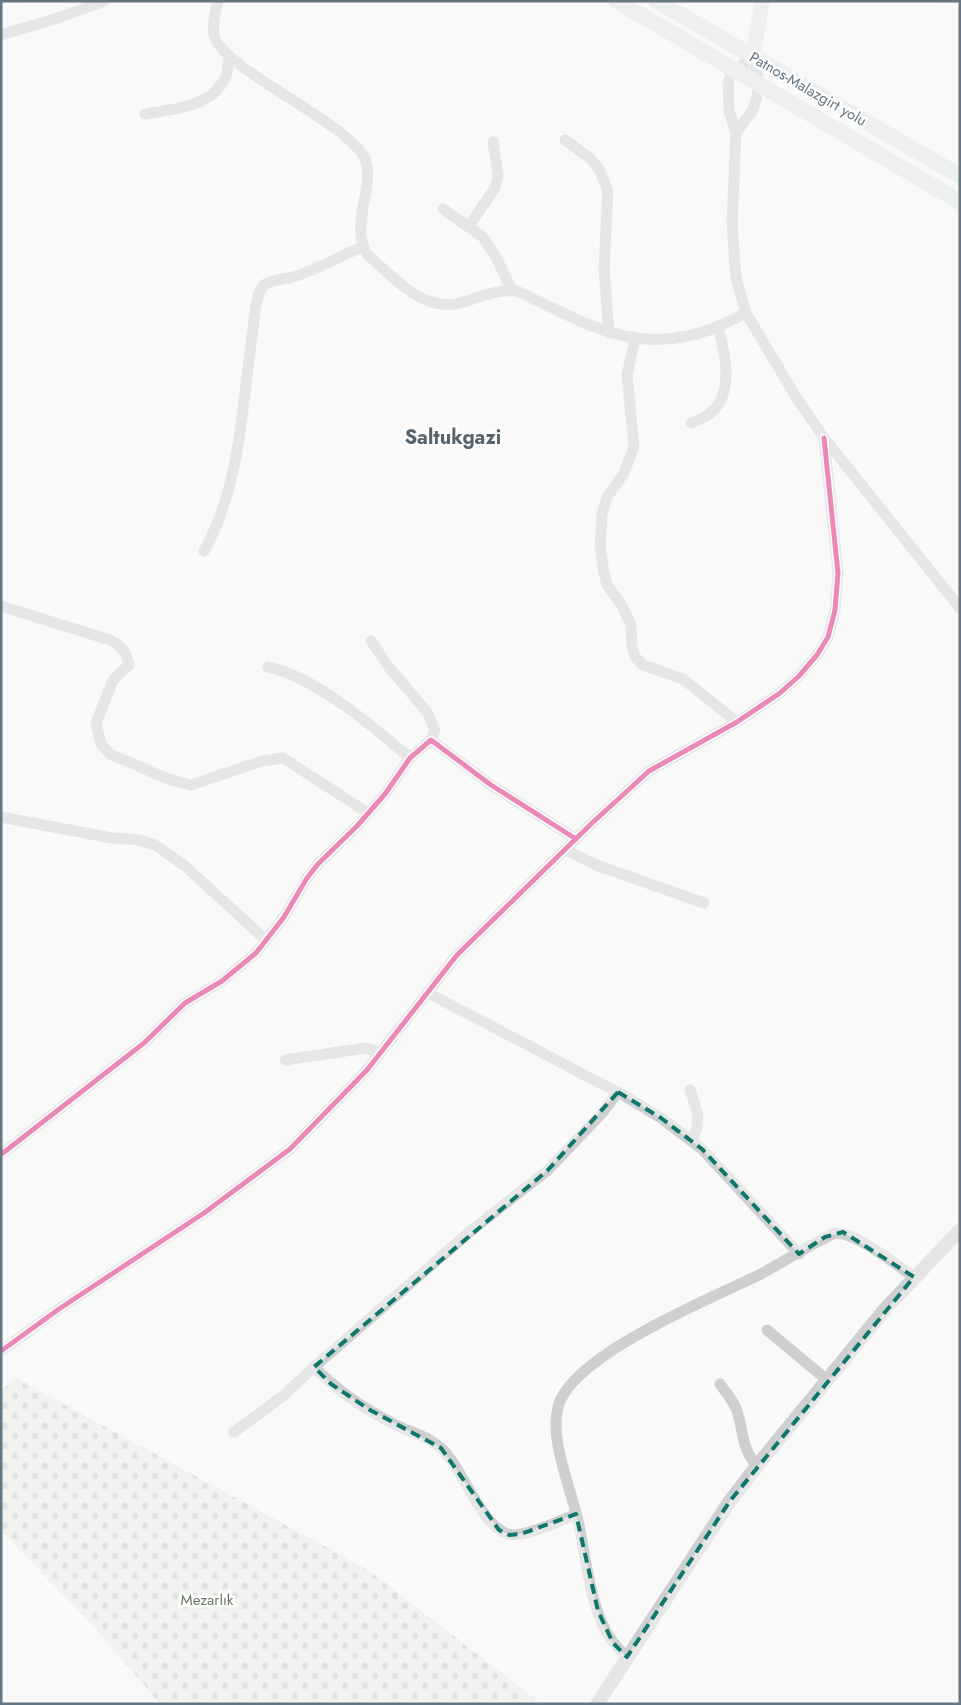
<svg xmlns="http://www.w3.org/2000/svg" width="961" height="1705" font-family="Jost,sans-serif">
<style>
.cemetery{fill:url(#cemetery-stones)}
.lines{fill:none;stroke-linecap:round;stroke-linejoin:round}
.minor{stroke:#cecfd0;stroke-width:11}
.tertiary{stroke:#cecfd0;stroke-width:14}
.secondary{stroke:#e1e2e2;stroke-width:15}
.primary{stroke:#e1e2e2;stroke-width:16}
.cycleway-casing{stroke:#fff;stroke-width:8}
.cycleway{stroke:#d6006c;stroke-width:5}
.marked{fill:none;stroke:#0f766e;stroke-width:4;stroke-dasharray:10 6;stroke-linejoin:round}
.labels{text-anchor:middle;stroke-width:5;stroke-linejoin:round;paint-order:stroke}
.street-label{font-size:15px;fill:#657683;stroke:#fff}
.park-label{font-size:15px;fill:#687a64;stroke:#fff}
.district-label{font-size:20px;font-weight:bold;fill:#57646e;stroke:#fff}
</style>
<defs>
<pattern id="cemetery-stones" width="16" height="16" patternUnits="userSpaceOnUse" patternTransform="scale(1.25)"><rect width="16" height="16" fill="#e8ebe6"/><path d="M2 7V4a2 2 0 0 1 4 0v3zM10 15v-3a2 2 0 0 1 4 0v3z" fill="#c0c3c0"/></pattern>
</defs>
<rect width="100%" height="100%" fill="#f9f9f9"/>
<!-- cemetery -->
<path class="cemetery" d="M16 1378 368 1570 542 1704H160L97 1630 1 1531V1390Z"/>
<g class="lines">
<!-- minor -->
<g class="minor">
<path d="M218 1C215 12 212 24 214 35 220 67 339 118 363 155 379 181 348 223 367 254 393 277 423 313 461 303 480 297 498 289 517 291 584 322 635 358 712 329 724 325 735 318 746 313"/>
<path d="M1 35 61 17 104 1"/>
<path d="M145 114C173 109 209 108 225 79 228 73 228 64 229 56"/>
<path d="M736 133 753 110 760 85 753 58 734 70 728 82 729 111 736 133 732 224 736 277 746 313 796 397 824 438 960 608"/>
<path d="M565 140 590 158 599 169 608 191 604 268 609 333"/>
<path d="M443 209 483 237 495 255 512 290"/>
<path d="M469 226 495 188 498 176 493 142"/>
<path d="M635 339 627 375 634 447 624 473 607 497 602 514 600 545 604 573 607 585 621 604 631 625 632 647 635 657 643 665 683 679 737 722"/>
<path d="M691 423C738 409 727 363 718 326"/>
<path d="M204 551C240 487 242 408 252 337 254 325 255 293 264 285 271 279 281 280 289 278 314 272 338 256 363 247"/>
<path d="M1 606 110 640C121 646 127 652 129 665L113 680 96 723 101 744 110 754 168 779 191 785 262 761 283 758 368 813"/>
<path d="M371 641 388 666 427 712 435 730 431 740"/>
<path d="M268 667C314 676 375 728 410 758"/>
<path d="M1 817 112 838 140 840 155 845 185 866 266 940"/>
<path d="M566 850 599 866 704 903"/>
<path d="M428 993 623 1095 661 1118 702 1149 799 1254"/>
<path d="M285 1060 366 1048 381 1053"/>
<path d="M690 1090C697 1109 702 1122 692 1141"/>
<path d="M3 1153 144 1043 185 1003 222 981 256 953 284 917 307 878 318 864 357 826 385 794 410 758 431 740 491 785 576 839"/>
<path d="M767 1330 827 1380"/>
<path d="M1 1351 59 1309 204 1213 290 1149 367 1070 457 955 591 824 649 771 737 722 780 693 799 676 817 655 828 637 835 610 838 573 824 438"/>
<path d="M314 1367C337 1390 364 1409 394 1424 409 1432 428 1436 441 1448 464 1469 479 1524 508 1534 521 1539 562 1520 576 1514"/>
<path d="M720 1384C726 1393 734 1401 737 1411 744 1433 741 1447 757 1466"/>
<path d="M234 1432 283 1396 314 1367 473 1229 548 1170 603 1112 618 1092"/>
<path d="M627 1657C619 1649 611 1642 606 1631 591 1605 585 1555 579 1525 572 1491 549 1440 558 1407 571 1355 712 1298 759 1275 785 1261 809 1245 835 1233 856 1232 896 1265 914 1277"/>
</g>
<!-- tertiary -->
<path class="tertiary" d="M597 1704 730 1501 757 1466 886 1308 960 1230"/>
<!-- secondary -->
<path class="secondary" d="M753 58 762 1"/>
<!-- primary -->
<g class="primary">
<path d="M617 1 960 202"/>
<path d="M657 1 960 176"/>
</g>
<defs>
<g id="cycleway">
<path d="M3 1153 144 1043 185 1003 222 981 256 953 284 917 307 878 318 864 357 826 385 794 410 758 431 740 491 785 576 839"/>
<path d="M1 1351 59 1309 204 1213 290 1149 367 1070 457 955 591 824 649 771 737 722 780 693 799 676 817 655 828 637 835 610 838 573 824 438"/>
</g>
</defs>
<!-- cycleway casing -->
<use href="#cycleway" class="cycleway-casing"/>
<!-- cycleway -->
<use href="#cycleway" class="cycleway"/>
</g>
<!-- marked area -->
<path d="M0 0H961V1705H0ZM618 1092 661 1118 702 1149 799 1254 825 1237 843 1232 914 1277 730 1501 627 1657 613 1643 598 1611 576 1514 521 1534 509 1535 499 1530 441 1448 370 1410 331 1384 314 1367 548 1170Z" fill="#f9f9f9" fill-opacity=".55" fill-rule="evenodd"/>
<path class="marked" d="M618 1092 661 1118 702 1149 799 1254 825 1237 843 1232 914 1277 730 1501 627 1657 613 1643 598 1611 576 1514 521 1534 509 1535 499 1530 441 1448 370 1410 331 1384 314 1367 548 1170Z"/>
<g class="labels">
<!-- street labels -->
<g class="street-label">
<text transform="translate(808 89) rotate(30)" y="5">Patnos-Malazgirt yolu</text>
</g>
<!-- park labels -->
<g class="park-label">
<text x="207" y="1605">Mezarlık</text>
</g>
<!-- district labels -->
<g class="district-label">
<text x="453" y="444">Saltukgazi</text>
</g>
</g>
<!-- border -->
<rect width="961" height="1705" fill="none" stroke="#657683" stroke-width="5"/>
</svg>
